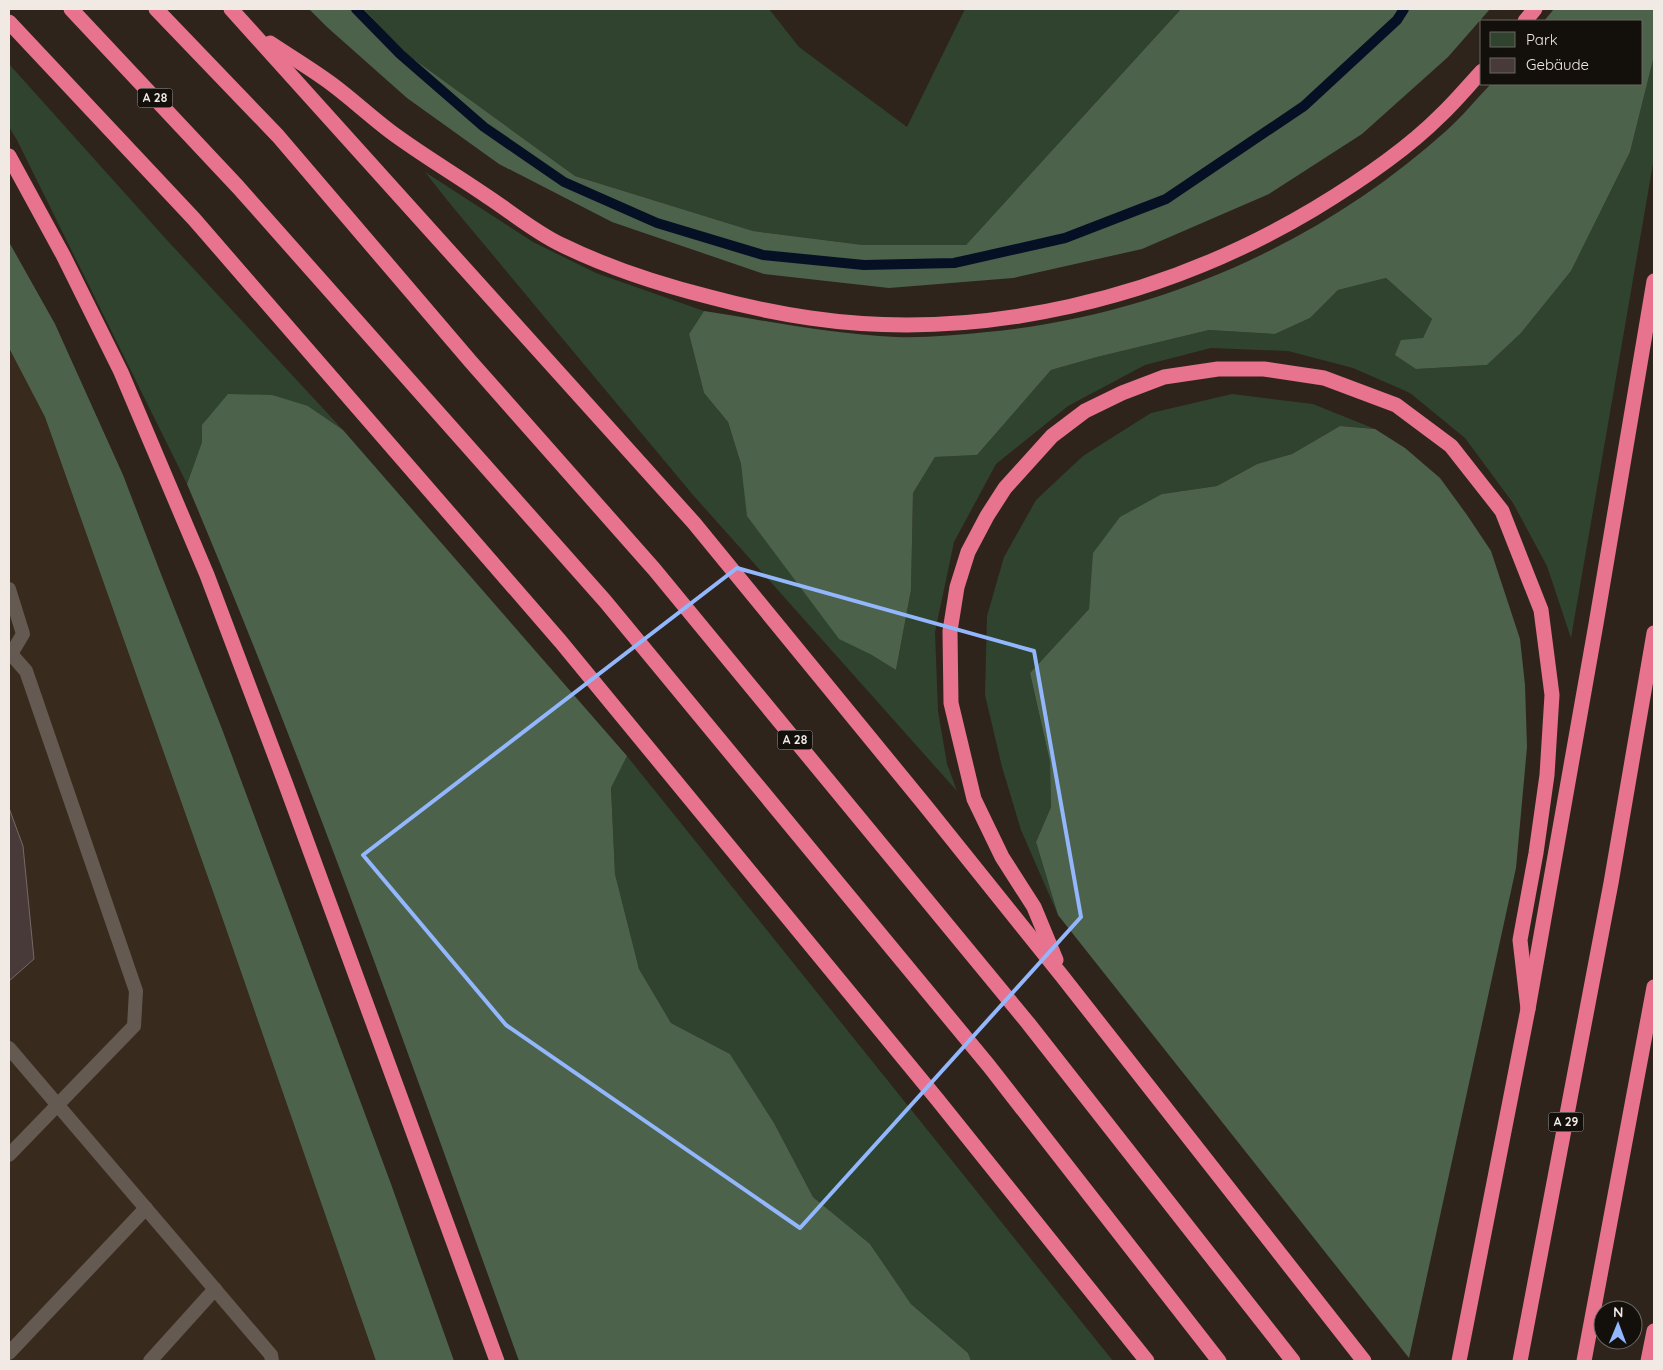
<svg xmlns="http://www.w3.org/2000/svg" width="1663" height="1370" font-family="Quicksand,sans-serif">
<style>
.built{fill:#382a1d}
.green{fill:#2f432e}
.forest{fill:#4d624b}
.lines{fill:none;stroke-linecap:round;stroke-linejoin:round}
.stream{stroke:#061024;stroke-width:10}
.building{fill:#483a39;stroke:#786867}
.service{stroke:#655a51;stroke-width:14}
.motorway{stroke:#e7738f;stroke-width:15}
.marked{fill:none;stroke:#93b7fd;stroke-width:4;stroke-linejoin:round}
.labels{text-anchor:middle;stroke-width:5;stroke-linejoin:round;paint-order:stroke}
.shield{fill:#130f0b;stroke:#aea8a3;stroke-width:1}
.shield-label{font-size:12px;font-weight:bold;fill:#f0e9e4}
</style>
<rect width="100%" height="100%" fill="#2e241c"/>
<!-- built -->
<path class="built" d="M9 348 45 417 222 917 376 1361H9Z"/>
<!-- green -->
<g class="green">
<path d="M364 9H769L799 47 907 127 965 9H1181L966 245H863L753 231 575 176 404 52Z"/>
<path d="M1654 56V158L1571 638 1547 566 1513 503 1465 438 1410 393 1353 368 1288 351 1211 348 1145 365 1068 406 996 464 954 542 935 632 938 711 947 764 957 791 693 495 447 200 425 172 533 242 596 273 704 311 689 334 704 393 728 422 741 464 744 485 870 654 896 670 911 590 913 493 935 457 977 455 1051 370 1097 357 1209 330 1275 334 1310 318 1338 290 1386 278 1432 319 1423 338 1416 369 1487 365 1521 333 1571 271 1630 152Z"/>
<path d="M9 64 166 239 343 430 308 406 202 425V442L187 484 17 140 9 127Z"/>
<path d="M1232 394 1313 404 1375 429 1340 426 1292 454 1257 464 1217 486 1162 494 1094 553 1089 609 1030 673 1050 762 1051 807 1036 842 1058 915 1021 830 1002 767 985 695 987 616 1004 557 1036 500 1083 456 1151 413Z"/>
<path d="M627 756 1113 1361H971L968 1353 911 1304 870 1244 813 1197 774 1123 730 1054 671 1023 639 969 615 874 611 788Z"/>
</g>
<!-- forest -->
<g class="forest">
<path d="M309 9H364L404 52 575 176 753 231 863 245H966L1181 9H1490L1448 57 1362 134 1269 194 1142 249 1013 278 889 288 764 274 612 222 499 164 407 98 327 27Z"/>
<path d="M1554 9H1654V56L1630 152 1571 271 1521 333 1487 365 1416 369 1395 355 1401 340 1423 338 1432 319 1386 278 1338 290 1310 318 1275 334 1209 330 1097 357 1051 370 977 455 935 457 913 493 911 590 896 670 870 654 839 639 747 516 741 464 728 422 704 393 689 334 704 311C768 321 831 334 896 337 926 338 957 335 987 332 1156 316 1319 245 1446 131 1462 117 1476 99 1491 84H1642V21H1544Z"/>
<path d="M9 242 55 324 123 475 161 574 222 729 391 1184 454 1361H376L222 917 45 417 9 348Z"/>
<path d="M228 394 272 395 308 406 343 430 627 756 611 788 615 874 639 969 671 1023 730 1054 774 1123 813 1197 870 1244 911 1304 968 1353 971 1361H519C413 1067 309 772 187 484L202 442V425Z"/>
<path d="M1340 426 1375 429 1405 448 1440 478 1467 515 1491 551 1520 639 1525 685 1527 747 1516 868 1409 1358 1058 915 1036 842 1051 807 1050 762 1030 673 1089 609 1093 553 1120 517 1162 494 1217 486 1257 464 1292 454Z"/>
</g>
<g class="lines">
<!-- stream -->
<path class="stream" d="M356 9 400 54 484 127 564 182 657 223 763 255 864 265 954 263 1065 238 1166 199 1304 106 1397 20 1404 9"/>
</g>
<!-- building -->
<path class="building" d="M9 808 23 846 34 959 9 981Z"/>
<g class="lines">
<!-- service -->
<g class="service">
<path d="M9 589 23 634 11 654"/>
<path d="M9 655 11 654 26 671 136 991 134 1026 9 1155"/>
<path d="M9 1048 271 1355 272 1361"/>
<path d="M9 1353 146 1208"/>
<path d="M150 1361 215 1289"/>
</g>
<!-- motorway -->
<g class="motorway">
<path d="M71 9 238 187 605 601 989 1066 1219 1361"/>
<path d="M156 9 278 136 471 362 654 569 1028 1023 1293 1361"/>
<path d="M231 9 694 523 924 804 1062 976 1364 1361"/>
<path d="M1525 21 1535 9"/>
<path d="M9 22 194 219 561 642 937 1099 1147 1361"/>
<path d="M270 43C291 57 313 70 333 85 353 100 371 117 391 132 422 155 456 175 488 197 511 212 536 233 562 245 609 268 658 284 710 297 743 306 776 313 810 318 982 343 1165 298 1314 209 1357 183 1404 152 1440 116 1455 102 1468 86 1482 71"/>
<path d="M9 156 63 255 121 372 207 575 286 785 497 1361"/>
<path d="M1056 960 1034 907 1002 857 974 799 951 703 950 631 957 587 968 552 987 516 1005 488 1052 436 1085 411 1122 393 1164 377 1218 369H1264L1324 378 1396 405 1451 446 1502 511 1541 610 1552 695 1547 775 1536 853 1520 940 1528 1009"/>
<path d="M1459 1361 1528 1009 1596 624 1654 281"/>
<path d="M1520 1361 1611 883 1654 633"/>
<path d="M1584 1361 1654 987"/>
<path d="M1648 1361 1654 1331"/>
</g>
</g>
<!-- marked area -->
<path class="marked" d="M737 568 1034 651 1081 917 800 1228 506 1025 363 855Z"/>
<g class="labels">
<!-- shield labels -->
<g class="shield">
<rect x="137.5" y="88.5" width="35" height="19" rx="4"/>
<rect x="777.5" y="730.5" width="35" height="19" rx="4"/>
<rect x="1548.5" y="1112.5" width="35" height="19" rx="4"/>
</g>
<g class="shield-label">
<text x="155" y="102">A 28</text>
<text x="795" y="744">A 28</text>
<text x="1566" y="1126">A 29</text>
</g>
</g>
<!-- border -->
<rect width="1663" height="1370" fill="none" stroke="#f0e9e4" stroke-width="20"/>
<!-- legend -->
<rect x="1480" y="20" width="162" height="65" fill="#130f0b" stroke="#6b6662"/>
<rect x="1490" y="32" width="25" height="15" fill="#2f432e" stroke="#6b6662"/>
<text x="1526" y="45" font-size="15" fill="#f0e9e4">Park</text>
<rect x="1490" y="58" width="25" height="15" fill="#483a39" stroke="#6b6662"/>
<text x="1526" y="70" font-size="15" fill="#f0e9e4">Gebäude</text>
<!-- north arrow -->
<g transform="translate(1618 1325) rotate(1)"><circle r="24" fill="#130f0b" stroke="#6b6662"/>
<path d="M0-4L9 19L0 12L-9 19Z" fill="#93b7fd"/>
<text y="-8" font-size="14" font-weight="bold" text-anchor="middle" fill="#f0e9e4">N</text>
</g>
</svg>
